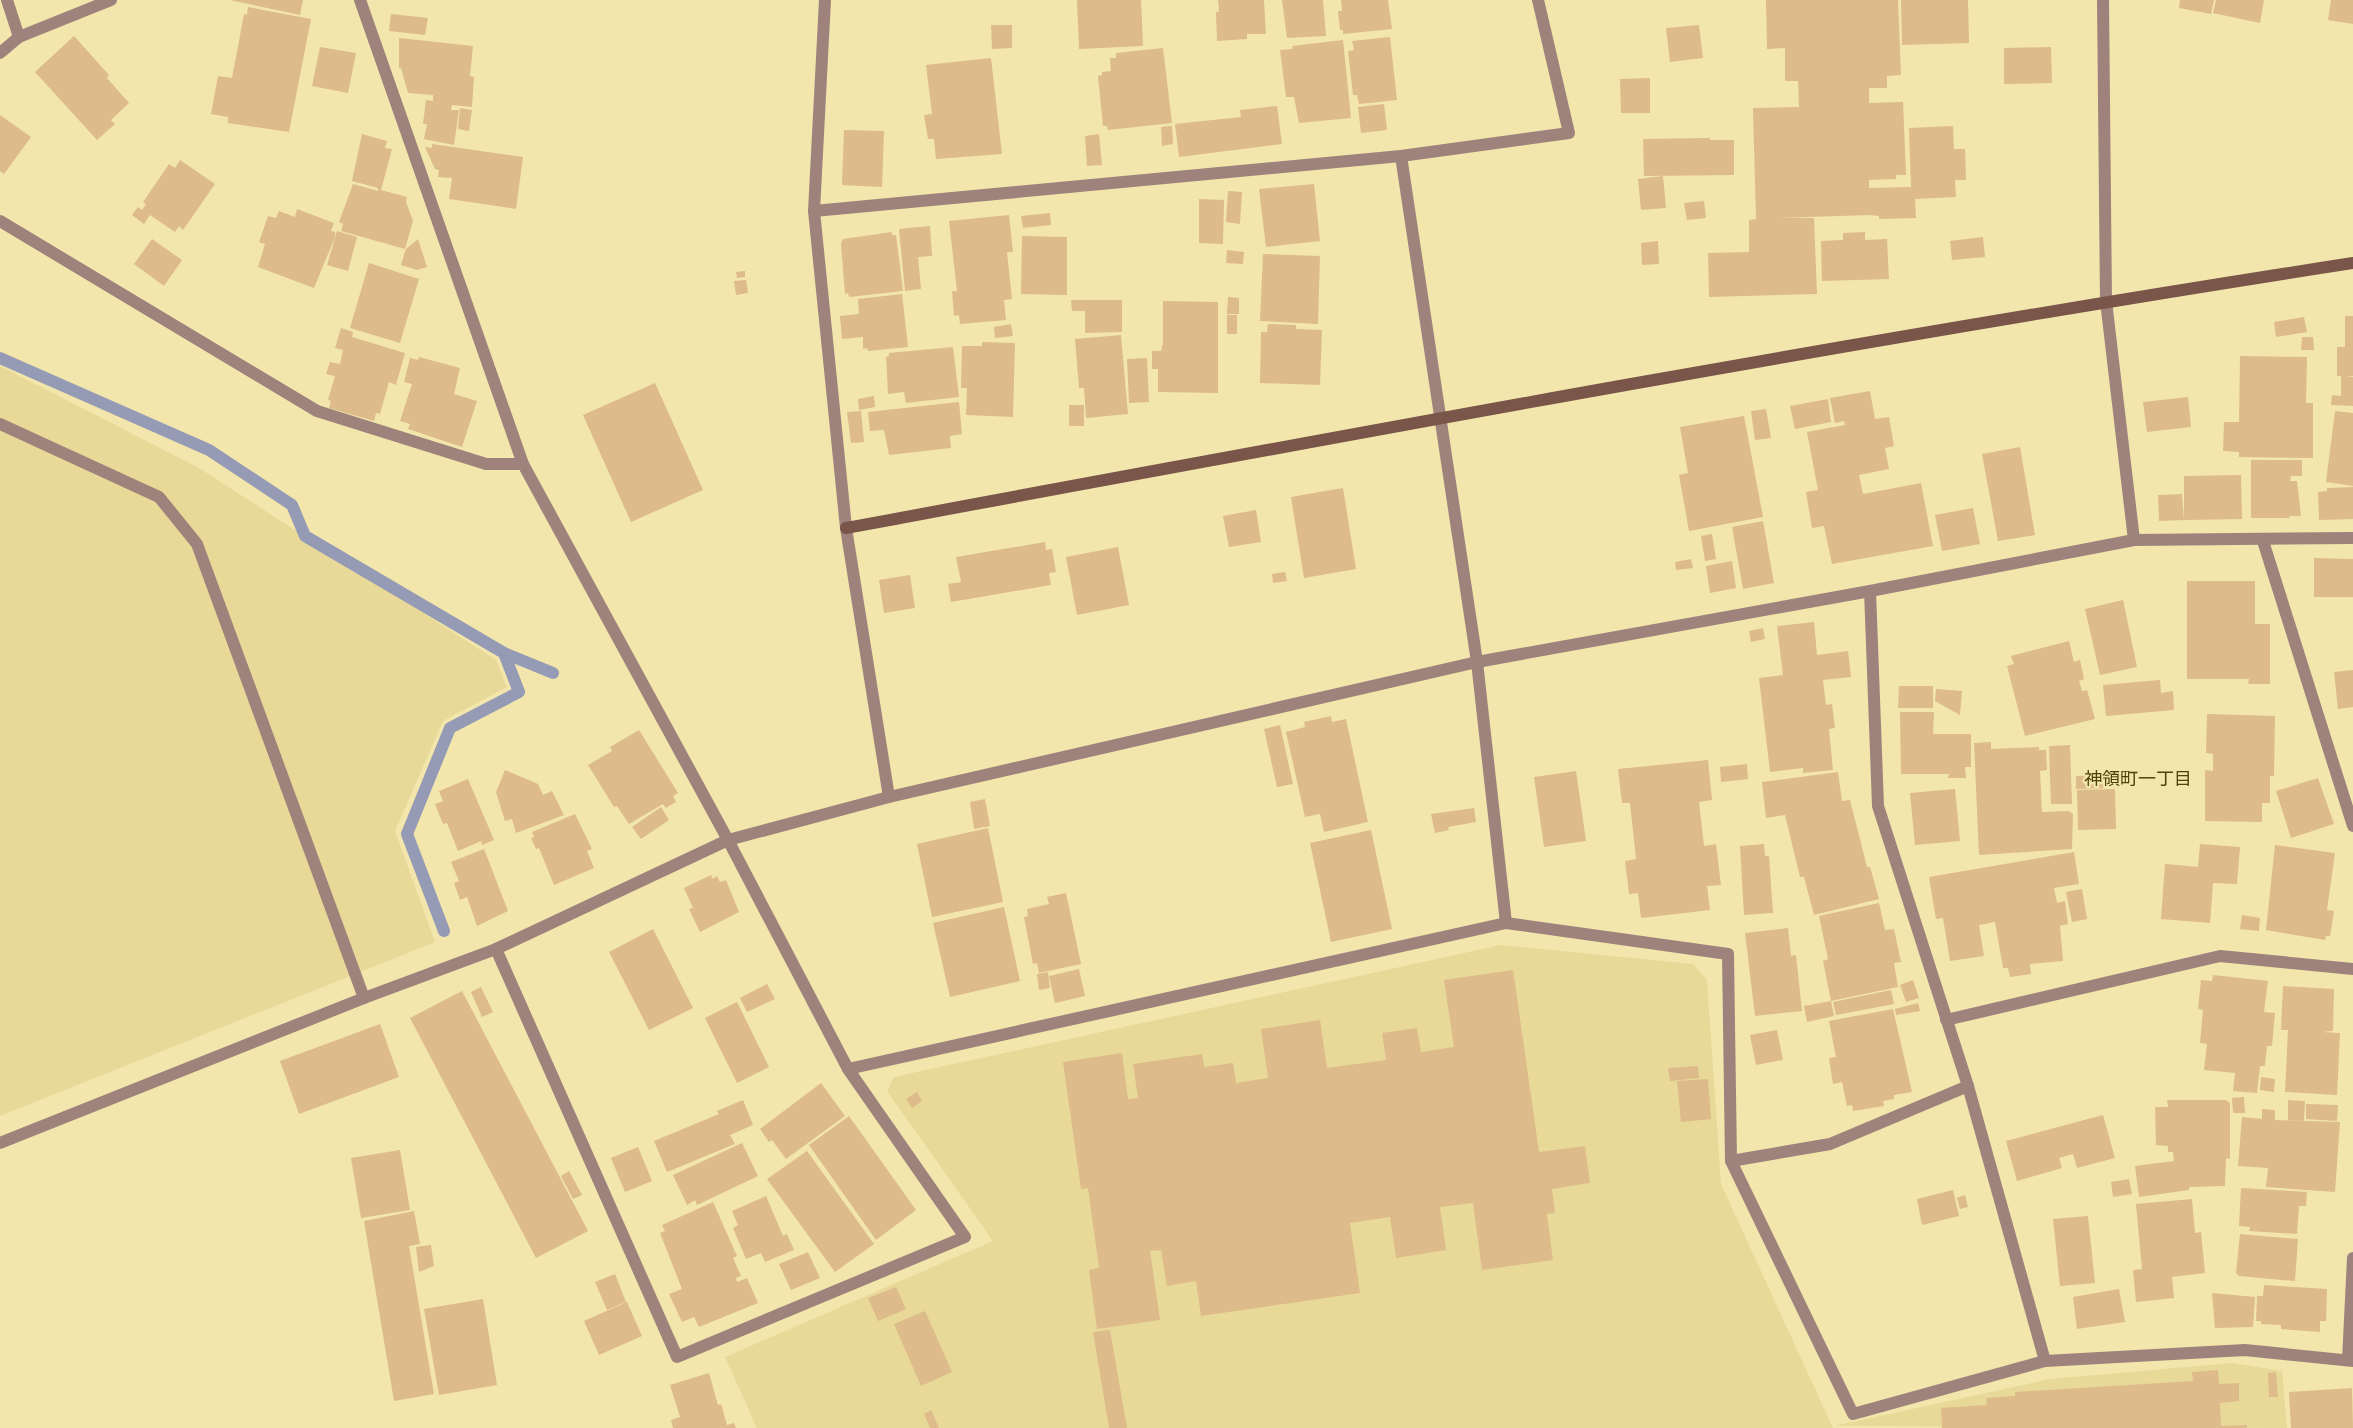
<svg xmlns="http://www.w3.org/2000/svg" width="2353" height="1428" font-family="'PT Sans Narrow','Noto Sans JP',sans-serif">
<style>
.built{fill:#e8d998}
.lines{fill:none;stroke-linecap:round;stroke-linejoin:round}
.stream{stroke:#969bb5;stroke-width:12}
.building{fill:#ddbb8a}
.lane{stroke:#9d837c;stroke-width:12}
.street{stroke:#9d837c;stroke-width:12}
.secondary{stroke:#79554a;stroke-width:12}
.labels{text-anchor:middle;stroke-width:4.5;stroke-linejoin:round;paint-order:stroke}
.neighbourhood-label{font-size:18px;fill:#4e4205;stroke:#f3e6ac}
</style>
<rect width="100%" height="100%" fill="#f3e6ac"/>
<!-- built -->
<g class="built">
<path d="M0 366 199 468 496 660 507 687 443 721 395 831 435 942 0 1116Z"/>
<path d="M1501 945 1693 964 1707 980 1721 1184 1833 1428H757L725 1357 993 1241 887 1091 894 1077Z"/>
<path d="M2232 1363 2282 1371 2287 1428 1834 1426 2050 1379Z"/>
</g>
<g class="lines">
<!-- stream -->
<g class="stream">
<path d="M0 358 209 450 292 505 305 536 504 653 553 673"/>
<path d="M444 931 407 834 450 728 519 692 504 653"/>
</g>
</g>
<!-- building -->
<g class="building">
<path d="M230 0H303L300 15Z"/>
<path d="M1077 0H1141L1143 46 1079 49Z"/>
<path d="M1218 0H1264L1266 34H1247V39L1217 41 1216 12H1219Z"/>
<path d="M1282 0H1323L1326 36 1287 38Z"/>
<path d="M1341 0H1388L1392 29 1343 34V30H1340L1338 11H1342Z"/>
<path d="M1766 0H1898L1901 75 1887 76V88H1869V103L1903 102 1906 175H1896V179L1869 180V188L1911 187 1909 128 1953 126 1954 149H1965L1966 180H1955L1956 197 1915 199 1916 218 1879 219V216L1870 215 1776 218H1814L1817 294 1709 297 1708 253 1749 252V220L1756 219 1753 108 1799 107 1798 81H1785V48L1767 49Z"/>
<path d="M1901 0H1968L1969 43 1902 45Z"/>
<path d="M2180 0H2214L2211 14 2179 8Z"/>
<path d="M2216 0H2264L2260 23 2213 13Z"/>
<path d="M2331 0H2353V24L2328 20Z"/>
<path d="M248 7 311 19 289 132 228 123V117L211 114 218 76 232 78 244 14 247 15Z"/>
<path d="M391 14 428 18 425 35 389 31Z"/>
<path d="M991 25H1012V48L992 49Z"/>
<path d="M1699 25 1703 58 1670 62 1666 28Z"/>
<path d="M74 36 109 75 107 78 129 103 111 120 115 124 97 140 35 72Z"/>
<path d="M1390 37 1397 100 1359 104 1357 95H1353L1348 51 1354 50 1352 41Z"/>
<path d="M399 38 473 46 470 76 474 77 472 107 452 105 451 110H459L454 145 424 139 427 124H423L426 100 433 101V95L408 93 401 68H399Z"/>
<path d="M1343 40 1351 118 1299 123 1294 97H1286L1280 50 1293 49 1292 46Z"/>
<path d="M320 47 356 53 348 93 312 86Z"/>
<path d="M2051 47 2052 83 2004 84V48Z"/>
<path d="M1163 48 1172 123 1108 130 1107 126H1103L1098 76 1102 75V72L1111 71 1110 58H1116V53Z"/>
<path d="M991 58 1002 154 936 159 934 139H928L924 115 932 114 926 65Z"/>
<path d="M1650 78V113H1621L1620 79Z"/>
<path d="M1384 104 1387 130 1361 133 1358 107Z"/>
<path d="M1277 106 1282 144 1179 157 1175 124 1241 117 1240 110Z"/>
<path d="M460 108 472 110 469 131 458 129Z"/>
<path d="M0 115 31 137 4 174 0 171Z"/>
<path d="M1172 126 1173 144 1162 146 1161 127Z"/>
<path d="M844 130 884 131 882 187 842 185Z"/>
<path d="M362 134 387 141 385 148 392 149 381 190 407 197 406 202 413 221 405 249 341 231 343 224 339 222 353 184 378 191V188L352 181Z"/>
<path d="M1099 134 1102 165 1087 166 1085 136Z"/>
<path d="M1710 138V140H1734V175L1644 176 1643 139Z"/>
<path d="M432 144 523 157 516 209 449 199 452 178 438 177 439 170 435 169 425 147 432 148Z"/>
<path d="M180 160 215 184 183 230 179 226 175 232 150 215 144 224 132 215 138 207 142 210 146 204 143 202 169 164 175 168Z"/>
<path d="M1663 176 1666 208 1641 210 1638 179Z"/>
<path d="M1314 184 1320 241 1266 247 1259 189Z"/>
<path d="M1228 191 1242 192 1240 224 1226 222Z"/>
<path d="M1199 199 1224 200 1223 244 1199 243Z"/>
<path d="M1704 201 1706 218 1687 220 1684 203Z"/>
<path d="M297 209 334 223 331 231 335 232V237L314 288 258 267 265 244 259 242 268 216 276 218 279 211 295 217Z"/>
<path d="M1050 213 1051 225 1023 228 1021 216Z"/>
<path d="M1009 215 1013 252H1007L1012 299 1004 300 1006 320 960 324 959 315 954 316 952 291H957L949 221Z"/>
<path d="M930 226 932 256 918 257 921 289 905 291 899 229Z"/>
<path d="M337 231 357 237 348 271 327 265Z"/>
<path d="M892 232V235H896L903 291 849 297 848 293 845 294 841 244 843 239Z"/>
<path d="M1865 232V240L1887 239 1889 279 1822 281 1821 241 1843 240V233Z"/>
<path d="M1022 236 1067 237V295L1021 294Z"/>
<path d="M1983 237 1985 257 1952 260 1950 241Z"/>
<path d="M152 239 182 260 164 286 134 264Z"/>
<path d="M418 239 427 267 417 270 401 265 406 249Z"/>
<path d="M1658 241 1659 264 1642 265 1641 243Z"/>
<path d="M1227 250 1244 252 1243 264 1226 263Z"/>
<path d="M1263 254 1320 256 1318 324 1260 321Z"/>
<path d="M369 263 419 279 400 343 350 328Z"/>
<path d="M745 271V277L737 278 736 272Z"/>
<path d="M746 280 748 293 736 295 734 281Z"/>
<path d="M902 294 908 347 868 351 867 348 863 349V337L842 339 840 316 859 314 858 299Z"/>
<path d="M1228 297 1239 298V314H1227Z"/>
<path d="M1071 300H1122V332L1085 333V311H1072Z"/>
<path d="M1163 301 1218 302V393L1158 392V369H1152V351H1161L1163 342Z"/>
<rect x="1227" y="315" width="10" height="19"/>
<path d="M2345 316H2353V376L2346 377H2353V406L2331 405 2332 395 2341 396V376H2337V347H2345Z"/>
<path d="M2304 317 2307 332 2276 337 2274 322Z"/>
<path d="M1011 324 1013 336 995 338 994 327Z"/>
<path d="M1268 324 1296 325V329L1322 330 1320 385 1260 383 1261 332H1267Z"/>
<path d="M341 328 353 332 352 337 405 353 396 385 389 382 380 414 376 413 374 421 329 408 331 401 328 400 335 376 326 374 330 362 340 364 343 350 335 348Z"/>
<path d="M1121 335 1128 414 1086 418 1084 388H1079L1075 339Z"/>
<path d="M2302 337H2313L2314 350H2301Z"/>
<path d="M982 342 1015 343 1013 417 966 415 967 388H961L962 346H982Z"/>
<path d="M953 347 959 397 906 403 904 392 888 394 886 357 889 356V353Z"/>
<path d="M2240 356 2307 357 2306 403H2313V458L2239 457V452L2223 451 2224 422H2239Z"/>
<path d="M419 357 460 368 454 394 477 401 462 447 408 429 410 424 400 421 412 384 404 382 410 358 418 360Z"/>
<path d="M1147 358 1149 402 1129 403 1127 359Z"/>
<path d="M655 383 703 490 631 522 583 415Z"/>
<path d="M1870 391 1875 419 1889 417 1894 446 1885 448 1889 469 1859 475 1863 494 1921 483 1933 546 1832 564 1824 526 1812 528 1806 492 1818 490 1807 432 1845 425 1844 421 1835 423 1830 398Z"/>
<path d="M874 396 875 407 859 410 858 399Z"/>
<path d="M2188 397 2191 427 2147 432 2143 402Z"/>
<path d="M1828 399 1831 422 1795 429 1790 406Z"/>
<path d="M959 402 962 434 950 436 951 448 889 455 884 430 870 431 868 412Z"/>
<rect x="1069" y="405" width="15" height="21"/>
<path d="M1766 409 1771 438 1755 440 1751 411Z"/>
<path d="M861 411 864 442 851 443 847 412Z"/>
<path d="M2335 411 2353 413V486L2326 482Z"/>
<path d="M1744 416 1763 517 1689 531 1679 475 1688 473 1680 427Z"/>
<path d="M2020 447 2035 535 1998 541 1982 454Z"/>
<path d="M2251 460H2302V476H2291L2290 481H2297L2301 516H2289L2290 518H2251Z"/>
<path d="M2241 475 2242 519 2184 520V476Z"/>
<path d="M2353 487V519L2319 520 2318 492 2327 491V488Z"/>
<path d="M1343 488 1356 569 1304 578 1291 497Z"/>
<path d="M2182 494 2184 520 2159 521 2158 495Z"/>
<path d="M1973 508 1980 544 1942 551 1935 515Z"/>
<path d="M1256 510 1261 542 1229 547 1223 516Z"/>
<path d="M1763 521 1774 583 1743 589 1732 527Z"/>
<path d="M1712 534 1716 559 1705 561 1701 536Z"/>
<path d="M1045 542 1046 550 1052 549 1056 572 1049 573 1051 585 951 602 948 584 961 582 956 557Z"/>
<path d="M1118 547 1129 605 1077 615 1066 557Z"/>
<path d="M2314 558 2353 559V597H2314Z"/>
<path d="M1691 559 1693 568 1676 570 1675 562Z"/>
<path d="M1732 561 1736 588 1710 593 1706 566Z"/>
<path d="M1285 572 1287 581 1273 583 1272 574Z"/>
<path d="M910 575 915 608 884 613 879 580Z"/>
<path d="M2187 581H2255V624H2270V684H2248L2249 679H2187Z"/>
<path d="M2123 600 2137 667 2100 675 2085 609Z"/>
<path d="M1814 622 1817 655 1848 651 1851 677 1823 680 1826 705 1832 704 1835 728 1829 729 1833 770 1803 773V768L1770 772 1759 678 1783 675 1777 626Z"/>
<path d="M1763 628 1765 639 1751 642 1749 631Z"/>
<path d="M2069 641 2074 662 2080 660 2084 679 2079 681 2082 691 2087 690 2095 719 2025 736 2007 666 2014 664 2011 656Z"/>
<path d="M2353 670V707L2338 709 2334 672Z"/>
<path d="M2160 680 2161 693 2173 691 2174 710 2106 716 2103 685Z"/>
<path d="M1899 686H1933V708H1898Z"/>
<path d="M1936 689 1962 691 1960 715 1935 701Z"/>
<path d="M1900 712H1934L1933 734H1971V767H1965L1966 778H1948L1949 774H1901Z"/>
<path d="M2207 714 2275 716 2274 776H2270V803H2262V822L2205 821V770L2213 771V754L2206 753Z"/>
<path d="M1331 716 1332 722 1346 719 1368 822 1324 832 1320 814 1305 817 1286 732 1305 727 1304 722Z"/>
<path d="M1280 725 1293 784 1277 787 1264 729Z"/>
<path d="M639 730 678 793 673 796 676 802 666 808 663 804 629 824 617 806 614 807 588 765 612 751 610 747Z"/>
<path d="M1991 742V749L2039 747V750H2046L2047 770 2040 771 2042 812 2069 811 2073 814 2072 849 1979 855 1974 743Z"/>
<path d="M2070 745 2072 804H2051L2049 746Z"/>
<path d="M1708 760 1712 800 1699 802 1704 846 1716 844 1721 885 1707 886 1710 910 1641 918 1638 893 1629 894 1625 861 1636 859 1630 803H1622L1618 769Z"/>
<path d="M1747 764 1748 779 1721 782 1720 767Z"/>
<path d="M505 770 538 784 543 795 552 791 564 815 516 833 512 819 505 821 496 792Z"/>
<path d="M1576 771 1586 841 1544 847 1534 777Z"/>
<path d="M1838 772 1842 801 1850 800 1867 867H1870L1879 899 1814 915 1804 877H1800L1785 815 1766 818 1762 782Z"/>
<path d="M2107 775 2108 788 2076 789V776Z"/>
<path d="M2318 778 2334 824 2291 838 2276 791Z"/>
<path d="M468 779 494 840 482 845 481 841 458 851 447 823 443 824 435 804 443 801 439 791Z"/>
<path d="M1955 789 1960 841 1915 845 1910 793Z"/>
<path d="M2115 789 2116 829 2078 830 2077 790Z"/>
<path d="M985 799 990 826 974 829 970 802Z"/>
<path d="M661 807 669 820 641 839 632 827Z"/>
<path d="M1474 808 1476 822 1448 827 1449 830 1435 833 1431 814Z"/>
<path d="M575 814 592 849 587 851 594 868 554 885 539 848 536 849 531 838 534 837 532 832Z"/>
<path d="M988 828 1003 902 932 917 917 844Z"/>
<path d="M1371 830 1392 929 1331 942 1310 843Z"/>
<path d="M1764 844 1765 856H1769L1773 913 1744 915 1740 846Z"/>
<path d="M2200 844 2240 847 2237 884 2213 883 2210 923 2161 919 2165 864 2198 867Z"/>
<path d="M2275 845 2335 853 2327 910 2334 911 2330 936H2326L2325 940 2266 930Z"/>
<path d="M484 849 508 911 477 926 467 897 460 900 454 883 459 881 451 862Z"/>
<path d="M2074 852 2079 884 2054 888 2057 903 2065 901 2068 924 2060 926 2063 961 2030 964 2031 974 2010 977 2008 968H2003L1995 922 1979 925 1984 956 1950 961 1943 918 1936 919 1929 877Z"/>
<path d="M711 875 713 879 717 876 720 882 726 880 739 912 700 932 689 909 693 908 684 888Z"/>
<path d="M2082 889 2087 919 2072 922 2066 892Z"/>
<path d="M1066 893 1081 964 1039 973 1037 963 1033 964 1024 917 1028 916 1027 909 1049 904 1047 897Z"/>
<path d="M1879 903 1885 930 1894 929 1901 962 1894 963 1898 987 1831 1001 1834 1016 1807 1022 1804 1006 1831 1001 1823 961 1828 959 1819 916Z"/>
<path d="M1004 907 1020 981 950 997 933 923Z"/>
<path d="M2242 915 2260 918 2259 931 2240 929Z"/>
<path d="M1788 928 1791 956 1796 955 1802 1011 1755 1016 1745 933Z"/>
<path d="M653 929 693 1008 649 1030 609 952Z"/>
<path d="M1079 969 1085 996 1055 1003 1049 976Z"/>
<path d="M1513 970 1539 1152 1585 1146 1590 1183 1552 1189 1555 1213 1547 1214 1553 1260 1482 1270 1473 1203 1440 1207 1446 1250 1396 1258 1390 1217 1350 1223 1360 1293 1201 1316 1196 1281 1167 1286 1161 1250 1150 1251 1160 1320 1097 1329 1089 1270 1099 1268 1088 1188 1081 1189 1063 1062 1122 1053 1128 1099 1138 1098 1133 1064 1202 1054 1204 1067 1233 1063 1236 1083 1268 1078 1261 1029 1320 1020 1327 1068 1386 1060 1382 1033 1417 1028 1421 1052 1454 1047 1444 980Z"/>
<path d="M1048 972 1050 988 1039 990 1037 974Z"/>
<path d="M2213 975 2268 981 2264 1012 2275 1013 2272 1046H2267L2265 1066H2260L2257 1093 2233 1091 2235 1073 2204 1070 2207 1044 2200 1043 2203 1010 2198 1009 2201 980 2212 981Z"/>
<path d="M1913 980 1919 998 1906 1002 1900 985Z"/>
<path d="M767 984 775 999 747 1012 740 998Z"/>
<path d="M2283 986 2334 989 2333 1031 2322 1032 2340 1033 2337 1095 2285 1092 2288 1030H2281Z"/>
<path d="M481 987 493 1012 482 1017 471 992Z"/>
<path d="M1891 990 1894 1004 1836 1015 1833 1002Z"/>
<path d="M462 991 588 1231 536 1258 410 1018Z"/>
<path d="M737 1002 769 1067 737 1083 705 1018Z"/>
<path d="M1918 1003 1920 1011 1896 1015 1895 1009Z"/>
<path d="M1893 1009 1912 1092 1894 1095V1099L1883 1101 1884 1106 1853 1111 1852 1105 1847 1106 1842 1082 1833 1084 1829 1058 1836 1057 1829 1021Z"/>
<path d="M380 1024 399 1077 299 1114 280 1061Z"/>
<path d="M1777 1030 1783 1060 1756 1065 1750 1035Z"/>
<path d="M1698 1066 1699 1078 1670 1081 1668 1068Z"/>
<path d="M2261 1077 2275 1079 2274 1092 2260 1090Z"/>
<path d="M1708 1079 1711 1119 1681 1122 1677 1081Z"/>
<path d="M821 1083 845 1116 786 1159 772 1140 769 1142 760 1129Z"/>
<path d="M917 1092 922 1101 912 1108 906 1099Z"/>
<path d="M2244 1097 2245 1113H2233L2232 1098Z"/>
<path d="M743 1100 753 1125 730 1135 735 1144 667 1172 654 1141 719 1114 717 1111Z"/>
<path d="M2167 1100H2226L2230 1103V1159L2226 1158 2225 1186 2189 1187V1190L2139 1197 2135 1166 2174 1161 2173 1152H2168V1146L2156 1145 2155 1107H2168Z"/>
<path d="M2288 1100 2305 1101 2304 1121 2288 1120Z"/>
<path d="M2306 1104 2338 1105 2337 1121 2306 1119Z"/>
<path d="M2262 1109 2275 1110V1120L2340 1122 2335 1192 2266 1187 2268 1168 2238 1166 2242 1117 2262 1119Z"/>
<path d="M2103 1115 2115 1158 2077 1168 2073 1154 2059 1158 2062 1168 2017 1181 2006 1141Z"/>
<path d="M849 1116 916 1210 876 1240 809 1145Z"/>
<path d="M742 1143 758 1176 697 1205 695 1200 687 1205 673 1175Z"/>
<path d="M638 1147 652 1181 625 1192 611 1158Z"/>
<path d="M400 1150 410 1210 361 1218 351 1158Z"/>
<path d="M807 1151 874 1244 835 1272 767 1179Z"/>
<path d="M569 1171 582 1195 573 1199 561 1176Z"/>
<path d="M2129 1179 2132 1194 2113 1197 2111 1182Z"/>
<path d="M2241 1188 2307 1192 2306 1206H2299L2297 1234 2249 1231 2250 1227 2239 1226Z"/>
<path d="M1953 1190 1959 1216 1922 1225 1917 1199Z"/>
<path d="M1965 1195 1968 1207 1960 1209 1957 1198Z"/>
<path d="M766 1196 783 1236 787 1234 794 1250 765 1262 761 1253 746 1259 733 1228 738 1225 732 1211Z"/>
<path d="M2192 1199 2195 1233 2201 1232 2205 1273 2172 1277 2174 1298 2136 1302 2133 1270 2142 1269 2136 1204Z"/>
<path d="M713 1202 737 1256 733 1258 741 1276 736 1278 737 1282 747 1278 758 1303 699 1327 694 1317 682 1322 669 1294 682 1289 660 1233 665 1231 662 1225Z"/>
<path d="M414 1211 420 1244 409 1246 434 1394 394 1401 364 1221Z"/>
<path d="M2088 1216 2095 1283 2060 1286 2053 1219Z"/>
<path d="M2240 1234 2298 1239 2295 1281 2239 1276 2236 1273Z"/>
<path d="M431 1245 434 1266 419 1272 416 1247Z"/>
<path d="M808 1252 820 1278 791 1290 779 1264Z"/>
<path d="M615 1274 626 1302 607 1310 595 1282Z"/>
<path d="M2264 1285 2327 1289 2326 1321H2320V1332L2281 1329V1325L2261 1324V1321H2256L2257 1296H2263Z"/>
<path d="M896 1287 906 1309 878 1321 868 1298Z"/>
<path d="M2119 1289 2125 1322 2077 1329 2073 1297Z"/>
<path d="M2212 1293 2255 1297 2253 1327 2215 1328Z"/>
<path d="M483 1299 497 1385 439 1395 424 1309Z"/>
<path d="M627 1302 642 1336 599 1355 584 1321Z"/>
<path d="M925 1311 952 1372 921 1386 894 1324Z"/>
<path d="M1110 1330 1127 1428H1109L1093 1332Z"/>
<path d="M2218 1370 2219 1384 2239 1383V1401L2220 1403 2221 1426 2247 1425V1428H1942L1941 1408 1987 1405 1986 1398 2015 1396V1392L2193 1381 2192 1372Z"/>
<path d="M2276 1372 2278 1397H2269L2268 1373Z"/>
<path d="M709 1373 718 1405 721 1404 727 1425 734 1423 736 1428H673L671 1420 680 1417 670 1385Z"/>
<path d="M2352 1388 2353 1428H2291L2289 1392Z"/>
<path d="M931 1410 939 1428H930L924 1414Z"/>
</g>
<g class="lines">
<!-- lane -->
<path class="lane" d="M0 424 159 497 197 544 364 998"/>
<!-- street -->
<g class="street">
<path d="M7 0 19 37"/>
<path d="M360 0 523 464 728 840 848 1069 965 1237 677 1357 496 949"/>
<path d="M825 0 814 211 846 528 889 797"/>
<path d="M2103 0 2106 301 2134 540"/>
<path d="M0 53 19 37 111 0"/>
<path d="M1401 156 1477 662 1506 923"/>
<path d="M814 211 1401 156 1569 133 1538 0"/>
<path d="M0 221 317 411 486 464H523"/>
<path d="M2263 541 2353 826"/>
<path d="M1870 591 1878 806 1968 1086 2045 1361"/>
<path d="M1946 1020 2220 956 2353 969"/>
<path d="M848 1069 1506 923 1728 954 1731 1161 1853 1414 2045 1361 2245 1350 2353 1361"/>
<path d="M0 1143 364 998 496 949 728 840 889 797 1477 662 1870 591 2134 540 2353 538"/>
<path d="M1731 1161 1830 1144 1968 1086"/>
<path d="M2348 1360 2353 1258"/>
</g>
<!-- secondary -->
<path class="secondary" d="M846 528C1347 435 1849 341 2353 263"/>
</g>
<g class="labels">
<!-- neighbourhood labels -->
<g class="neighbourhood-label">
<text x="2138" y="785">神領町一丁目</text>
</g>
</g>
</svg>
